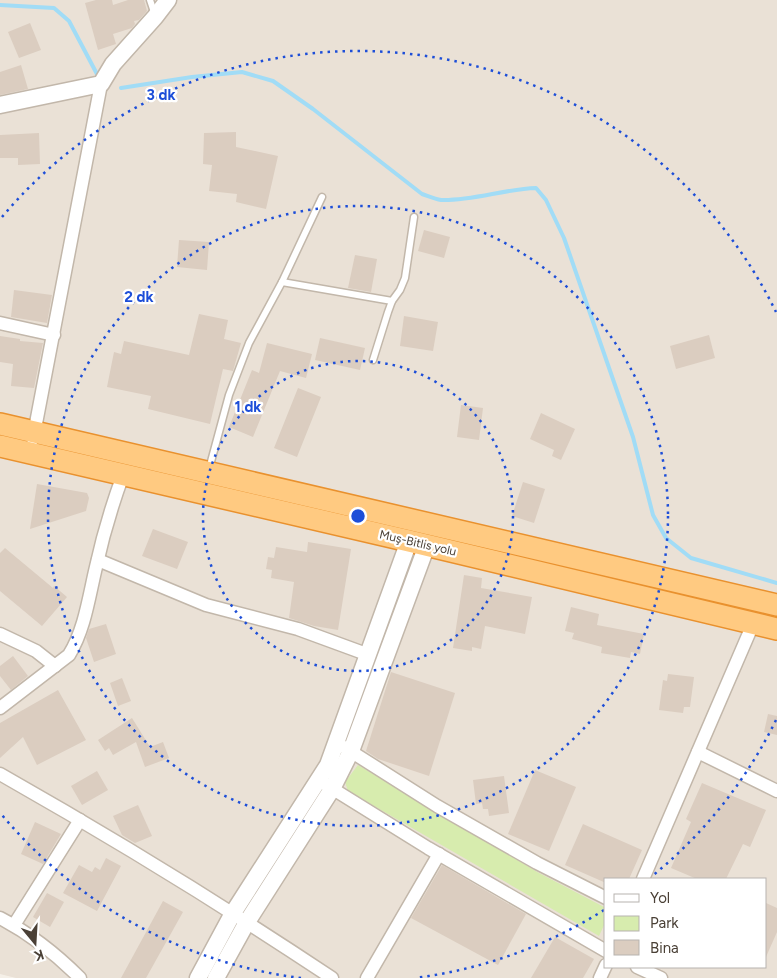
<svg xmlns="http://www.w3.org/2000/svg" width="777" height="978" font-family="Figtree,sans-serif">
<style>
.residential{fill:#eae1d6;fill-rule:evenodd}
.green{fill:#d7ecae}
.lines{fill:none;stroke-linecap:round;stroke-linejoin:round}
.stream{stroke:#a1dcf6;stroke-width:4}
.building{fill:#dbcdc0}
.service-casing{stroke:#c2b7aa;stroke-width:9}
.minor-casing{stroke:#c2b7aa;stroke-width:15}
.tertiary-casing{stroke:#c2b7aa;stroke-width:19}
.trunk-casing{stroke:#e9912e;stroke-width:24}
.service{stroke:#fff;stroke-width:6}
.minor{stroke:#fff;stroke-width:12}
.tertiary{stroke:#fff;stroke-width:16}
.trunk{stroke:#ffca81;stroke-width:21}
.ring{fill:none;stroke:#1d4ed8;stroke-width:2.5;stroke-dasharray:2.5 5}
.labels{text-anchor:middle;stroke-width:4.5;stroke-linejoin:round;paint-order:stroke}
.street-label{font-size:12px;fill:#4a4036;stroke:#fff}
.centre{fill:#1d4ed8;stroke:#fff;stroke-width:2.5}
.ring-label{font-size:15px;text-anchor:middle;font-weight:bold;fill:#1d4ed8;stroke:#fff;stroke-width:4.5;stroke-linejoin:round;paint-order:stroke}
</style>
<rect width="100%" height="100%" fill="#f5f0e8"/>
<!-- residential -->
<path class="residential" d="M0 0H777V978H16L0 974ZM606 879H766V967H606Z"/>
<!-- green -->
<path class="green" d="M358 765 539 873 606 908V921L599 936 348 791 345 782Z"/>
<g class="lines">
<!-- stream -->
<g class="stream">
<path d="M0 5 54 8 69 21 98 76"/>
<path d="M121 88 192 77 242 72 273 81 313 109 422 194C428 196 435 199 441 200 473 201 504 189 536 188L546 200 564 238 633 437 653 515 666 538 691 558 777 583"/>
</g>
</g>
<!-- building -->
<g class="building">
<path d="M96 0H112L113 5 128 0H144L147 11 139 20 134 21 135 24 132 28 113 34 116 44 98 50 85 3Z"/>
<path d="M30 23 41 50 19 58 8 32Z"/>
<path d="M21 65 28 89 0 95V72Z"/>
<path d="M236 132V147L278 156 266 209 236 202 237 194 209 191 212 165 203 164 204 133Z"/>
<path d="M39 133 40 164 18 165V158H0V135Z"/>
<path d="M424 230 450 237 444 258 418 251Z"/>
<path d="M179 240 209 242 207 270 177 267Z"/>
<path d="M355 255 377 259 371 292 348 288Z"/>
<path d="M14 290 52 295 47 323 11 317Z"/>
<path d="M199 314 228 320 224 339 241 343 233 371 223 369 210 424 148 409 151 396 107 387 114 352 121 354 124 341 189 355Z"/>
<path d="M404 316 438 322 433 351 400 346Z"/>
<path d="M709 335 715 358 676 369 670 346Z"/>
<path d="M0 336 20 339V341L43 343 34 388 11 386 13 364 0 362Z"/>
<path d="M320 338 365 348 360 370 315 360Z"/>
<path d="M267 343 312 354 306 378 280 371 253 437 229 427 252 370 259 373Z"/>
<path d="M298 388 321 397 297 457 274 448Z"/>
<path d="M461 405 483 408 479 440 457 437Z"/>
<path d="M541 413 575 429 561 460 552 456 554 450 530 439Z"/>
<path d="M523 482 545 489 534 523 512 516Z"/>
<path d="M37 484 87 493 89 498 86 511 30 529Z"/>
<path d="M153 529 188 542 177 569 142 556Z"/>
<path d="M308 542 351 549 338 630 314 626 289 618 294 582 271 578 272 570 266 569 268 557 274 558 276 547 307 552Z"/>
<path d="M5 548 53 588 54 586 67 597 42 626 0 591V553Z"/>
<path d="M464 575 482 578 481 588 532 597 525 634 485 626 481 649 472 647V651L453 648Z"/>
<path d="M571 607 599 614 597 625 644 634 640 654 631 652 630 658 601 653 602 647 572 639 574 633 565 631Z"/>
<path d="M106 624 116 654 94 662 86 638 89 629Z"/>
<path d="M13 656 28 676 11 690 0 676V666Z"/>
<path d="M391 672 455 693 429 776 378 759 366 751Z"/>
<path d="M668 674 694 677 690 707H684L683 713 659 710 663 680 667 681Z"/>
<path d="M122 678 131 701 118 706 110 683Z"/>
<path d="M58 690 86 740 37 765 23 737 0 758V723Z"/>
<path d="M768 714 777 716V735L764 732Z"/>
<path d="M132 718 150 747 163 742 169 758 145 767 136 742 113 755 109 748 105 751 98 740Z"/>
<path d="M535 770 576 787 549 851 508 834Z"/>
<path d="M97 771 108 790 82 805 71 786Z"/>
<path d="M504 776 509 813 489 816 488 809H483L482 803 476 804 473 780Z"/>
<path d="M702 783 766 810 750 847 743 844 726 879H697L671 868 691 822 686 819Z"/>
<path d="M138 805 152 836 135 843 122 835 113 816Z"/>
<path d="M35 822 61 834 43 864 21 854Z"/>
<path d="M583 824 642 850 629 879H606V883L565 865Z"/>
<path d="M106 858 121 866 97 911 63 893 79 865 92 872 95 867 100 870Z"/>
<path d="M442 865 526 914 498 965 411 918Z"/>
<path d="M47 893 64 902 50 927 33 917Z"/>
<path d="M163 901 183 912 146 978H121Z"/>
<path d="M766 903 777 908V932L766 957Z"/>
<path d="M555 937 594 959 583 978H531Z"/>
</g>
<g class="lines">
<defs>
<g id="service">
<path d="M150 0 155 15"/>
<path d="M282 282 392 301"/>
<path d="M373 360 388 312 392 301 400 290 405 278 414 217"/>
<path d="M209 469 229 395 249 343 282 282 322 197"/>
</g>
<g id="minor">
<path d="M0 323 54 335"/>
<path d="M33 439 101 84"/>
<path d="M98 560 206 605 298 629 369 655"/>
<path d="M0 634 36 651 55 666"/>
<path d="M0 708 69 655C85 629 89 596 96 567 103 535 112 505 123 475"/>
<path d="M344 747 437 806 537 863 606 898"/>
<path d="M698 752 777 791"/>
<path d="M0 774C113 838 224 906 332 978"/>
<path d="M325 784 428 848 606 951"/>
<path d="M643 879 753 624"/>
<path d="M0 918C29 933 57 955 80 978"/>
<path d="M14 925 80 820"/>
<path d="M637 967 661 978"/>
<path d="M367 978 439 854"/>
<path d="M600 978 606 965"/>
</g>
<g id="tertiary">
<path d="M0 105 101 84 113 64 155 17 168 0"/>
<path d="M198 978 233 913 328 765 409 541"/>
<path d="M216 978 247 922 332 789 351 751 427 545"/>
</g>
<g id="trunk">
<path d="M0 424 777 605"/>
<path d="M0 446 409 541 777 629"/>
</g>
</defs>
<!-- service casing -->
<use href="#service" class="service-casing"/>
<!-- minor casing -->
<use href="#minor" class="minor-casing"/>
<!-- tertiary casing -->
<use href="#tertiary" class="tertiary-casing"/>
<!-- trunk casing -->
<use href="#trunk" class="trunk-casing"/>
<!-- service -->
<use href="#service" class="service"/>
<!-- minor -->
<use href="#minor" class="minor"/>
<!-- tertiary -->
<use href="#tertiary" class="tertiary"/>
<!-- trunk -->
<use href="#trunk" class="trunk"/>
</g>
<!-- distance rings -->
<g class="ring">
<circle cx="358" cy="516" r="155"/>
<circle cx="358" cy="516" r="310"/>
<path d="M776 720A465 465 0 0 1 651 877M604 910A465 465 0 0 1 415 978M301 978A465 465 0 0 1 2 815M2 217A465 465 0 0 1 776 312"/>
</g>
<g class="labels">
<!-- street labels -->
<g class="street-label">
<text transform="translate(418 543) rotate(13)" y="4">Muş-Bitlis yolu</text>
</g>
</g>
<circle cx="358" cy="516" r="8" class="centre"/>
<g class="ring-label">
<text x="161" y="100">3 dk</text>
<text x="139" y="302">2 dk</text>
<text x="248" y="412">1 dk</text>
</g>
<!-- legend -->
<rect x="604" y="878" width="162" height="90" fill="#ffffff" stroke="#b7b3af"/>
<rect x="614" y="894" width="25" height="8" fill="#ffffff" stroke="#b7b3af"/>
<text x="650" y="903" font-size="15" fill="#4a4036">Yol</text>
<rect x="614" y="916" width="25" height="15" fill="#d7ecae" stroke="#b7b3af"/>
<text x="650" y="928" font-size="15" fill="#4a4036">Park</text>
<rect x="614" y="940" width="25" height="15" fill="#dbcdc0" stroke="#b7b3af"/>
<text x="650" y="953" font-size="15" fill="#4a4036">Bina</text>
<!-- north arrow -->
<g transform="translate(35 943) rotate(162)" stroke="#ffffff" stroke-width="4" paint-order="stroke">
<path d="M0-4L9 19L0 12L-9 19Z" fill="#4a4036"/>
<text y="-8" font-size="14" font-weight="bold" text-anchor="middle" fill="#4a4036">K</text>
</g>
</svg>
